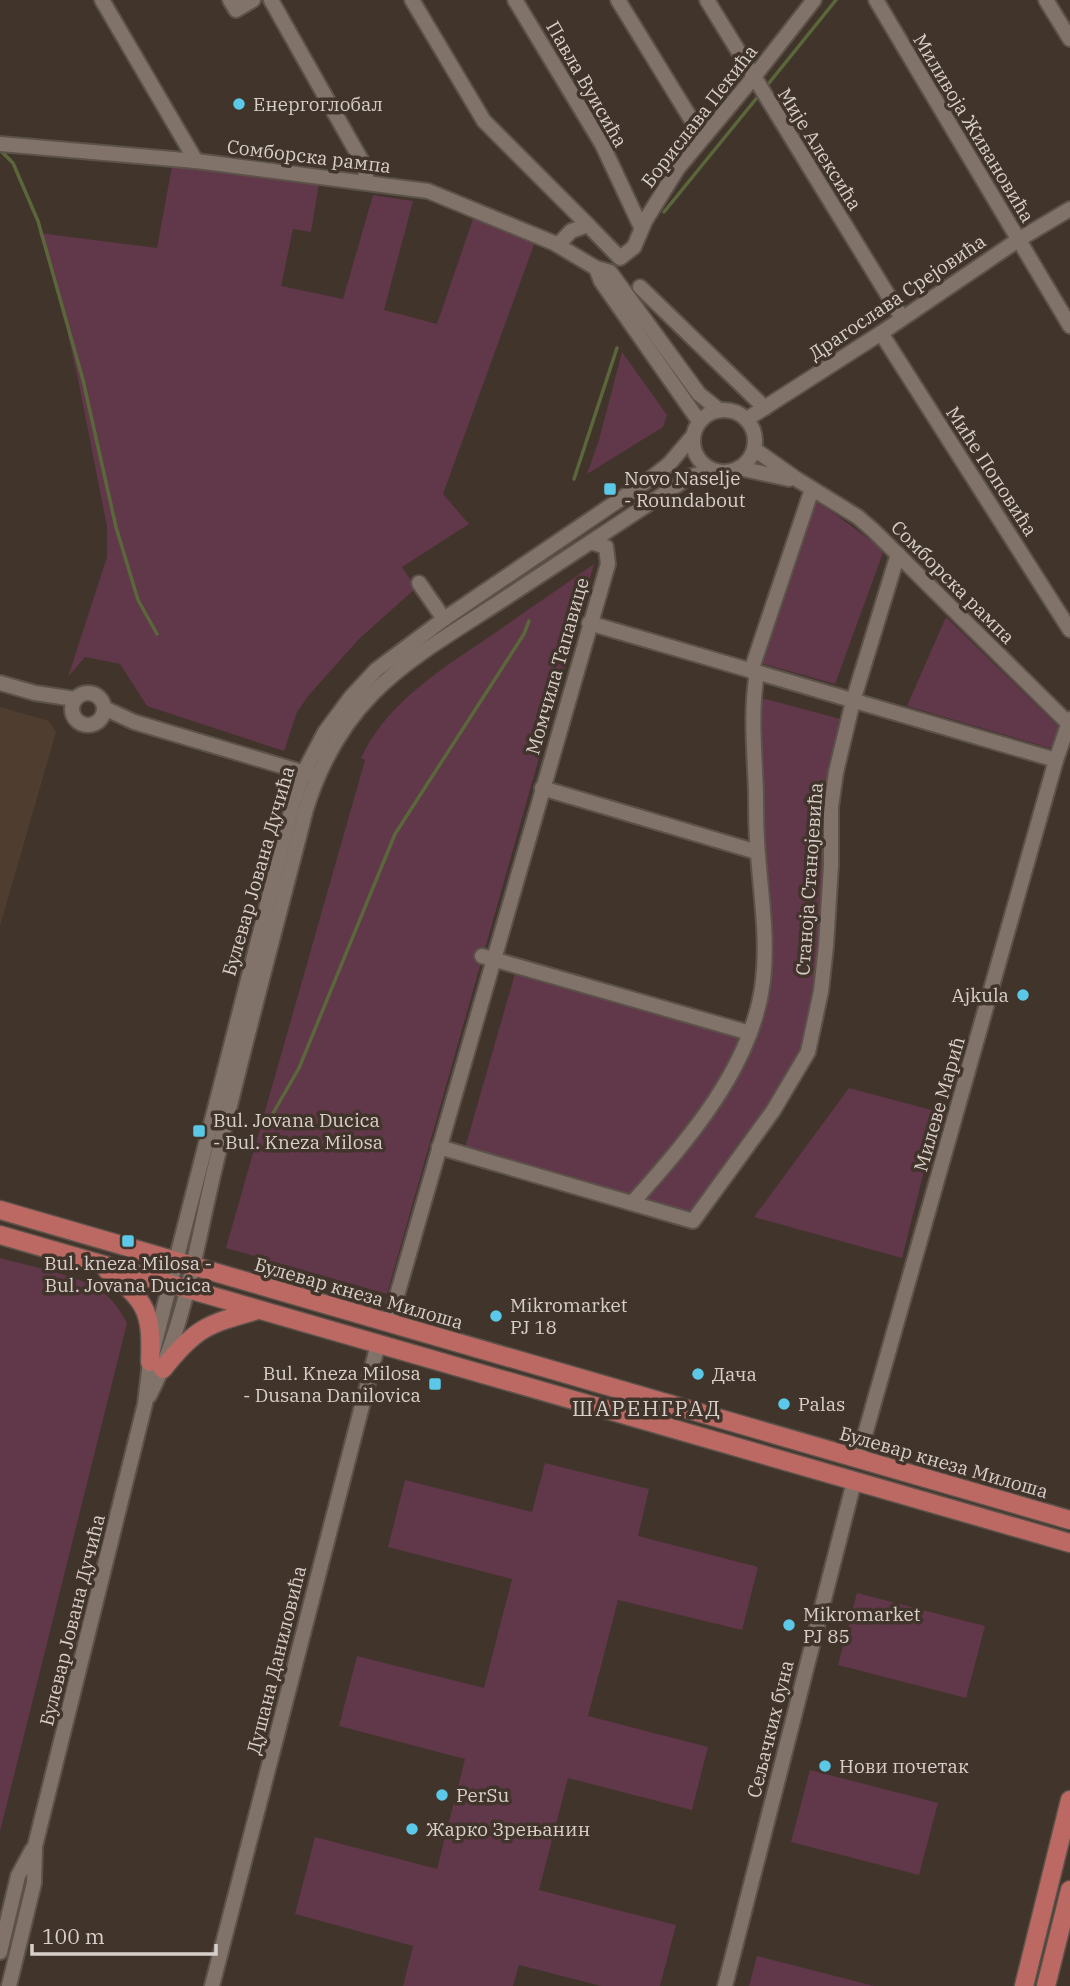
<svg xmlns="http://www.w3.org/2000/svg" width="1070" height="1986" font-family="'IBM Plex Serif',serif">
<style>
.built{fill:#4f3d30}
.green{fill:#61374a}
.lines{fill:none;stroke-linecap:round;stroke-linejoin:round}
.stream{stroke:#5a673a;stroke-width:3.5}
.minor-casing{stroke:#5c524a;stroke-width:18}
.major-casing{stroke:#5c524a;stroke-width:21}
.minor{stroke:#817369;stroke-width:14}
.major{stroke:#bc6963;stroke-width:18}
.poi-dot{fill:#5bc8e7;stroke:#41342b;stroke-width:2.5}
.labels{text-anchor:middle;stroke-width:7;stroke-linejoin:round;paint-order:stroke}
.street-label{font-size:19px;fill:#d8cfca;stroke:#41342b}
.poi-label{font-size:19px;fill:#d8cfca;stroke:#41342b;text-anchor:start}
.neighbourhood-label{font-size:21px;letter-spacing:2px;fill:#d8cfca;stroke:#41342b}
</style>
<rect width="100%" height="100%" fill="#41342b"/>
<!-- built -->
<path class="built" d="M0 707 49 721 56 732 0 926Z"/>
<!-- green -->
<g class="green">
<path d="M172 166 319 183 311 232 293 229 281 286 343 299 373 195 413 201 384 310 437 324 474 216 535 242 443 494 469 524 402 567 416 588 359 639 309 695 297 712 284 751 147 706 120 664 85 657 68 677 107 557V527L79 384 55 276 39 233 157 248Z"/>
<path d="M622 352 667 415 663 427 587 474 599 440Z"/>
<path d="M813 498 884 550 835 684 760 663Z"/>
<path d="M594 564 387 1294 226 1248 365 760 361 758C387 702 443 668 492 635 526 611 560 588 594 564Z"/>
<path d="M946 617 1058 726C1060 736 1056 743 1049 748L907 706Z"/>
<path d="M758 697 844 720 822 949 805 1047 769 1106 690 1215 640 1200 719 1106 769 982 772 925 760 770Z"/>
<path d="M516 970 743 1036 709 1100 674 1149 630 1197 465 1148Z"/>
<path d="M849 1088 939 1112 902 1258 754 1217Z"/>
<path d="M0 1258C25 1265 80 1276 100 1290 112 1298 120 1310 127 1323L0 1831Z"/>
<path d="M545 1463 649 1489 638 1536 758 1567 742 1630 618 1600 588 1716 708 1747 692 1810 568 1778 539 1890 676 1925 660 1986H601L519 1965 513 1986H403L413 1946 295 1914 315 1837 437 1869 465 1759 339 1726 357 1656 484 1688 512 1579 388 1547 405 1480 532 1512Z"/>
<path d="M857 1593 985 1626 966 1698 838 1665Z"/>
<path d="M810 1770 938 1803 919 1875 791 1842Z"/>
<path d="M757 1956 874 1986H749Z"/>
</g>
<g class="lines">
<!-- stream -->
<g class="stream">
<path d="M765 88 836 0"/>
<path d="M0 150 13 163 38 221 83 380 116 527 138 600 157 634"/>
<path d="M664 212 760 94"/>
<path d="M574 479 617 348"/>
<path d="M268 1122 299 1068 395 834 524 634 529 621"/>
</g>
<defs>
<g id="minor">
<path d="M102 0 196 161"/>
<path d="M230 0 236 10 253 0"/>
<path d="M271 0 364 165 367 182"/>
<path d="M412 0 484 121 588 225"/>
<path d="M515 0 602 144 641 227"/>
<path d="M618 0 702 137"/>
<path d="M707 0 902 318"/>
<path d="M876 0 1070 326"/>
<path d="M1046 0 1070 39"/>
<path d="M0 144 196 161 428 191 554 243 596 268 610 272 699 394 719 410"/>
<path d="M558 245 571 231 588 225 620 258 634 247 645 221 678 168 753 78 814 0"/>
<path d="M596 268 601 281 699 421"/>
<path d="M640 287 765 408"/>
<path d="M881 333 1070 630"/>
<circle cx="724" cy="441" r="31"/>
<path d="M747 419 881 333 1018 240 1070 209"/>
<path d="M754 449 798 480 858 517 874 531 1070 725"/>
<path d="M739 468 789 479"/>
<path d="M419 583 444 619"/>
<path d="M589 623 1056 760"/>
<path d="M751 671 812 489"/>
<path d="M0 683 35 693 75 699"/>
<circle cx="88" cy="709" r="16"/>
<path d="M104 708 134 722 312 775"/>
<path d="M542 788 757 852"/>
<path d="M482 956 750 1033"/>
<path d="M439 1147 693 1221 773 1111 808 1052 821 991 826 946 831 865V807L836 772 853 701 898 554"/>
<path d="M632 1203C687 1142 753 1066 763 981 768 939 761 896 758 854 756 834 756 815 756 795 755 755 750 713 757 673"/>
<path d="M389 1323 608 564 606 547 591 542"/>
<path d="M149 1396C186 1325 197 1240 216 1163 244 1044 276 927 306 809 344 688 415 658 513 593 572 554 631 515 691 476L713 471"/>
<path d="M858 1459 1056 760 1070 719"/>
<path d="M0 1952 18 1876 32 1850"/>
<path d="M9 1986 34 1883 35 1846 145 1404 150 1362 293 804 304 772 325 732 351 697 376 670 444 619 650 479 669 464 692 437"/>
<path d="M212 1986 378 1344"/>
<path d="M725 1986 854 1482"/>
</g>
<g id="major">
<path d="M0 1210 1070 1520"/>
<path d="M0 1235 1070 1543"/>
<path d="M107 1270C147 1302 152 1311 150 1362"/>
<path d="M163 1369C196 1327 208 1324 258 1310"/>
<path d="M1024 1986 1070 1800"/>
<path d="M1046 1986 1070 1890"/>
</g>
</defs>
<!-- minor casing -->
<use href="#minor" class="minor-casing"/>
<!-- major casing -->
<use href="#major" class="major-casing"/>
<!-- minor -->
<use href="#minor" class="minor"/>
<!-- major -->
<use href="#major" class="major"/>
</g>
<!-- markers -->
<g class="poi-dot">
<circle cx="239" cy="104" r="7"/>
<rect x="603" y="482" width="14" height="14" rx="3.5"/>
<circle cx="1023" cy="995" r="7"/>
<rect x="192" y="1124" width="14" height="14" rx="3.5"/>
<rect x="121" y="1234" width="14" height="14" rx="3.5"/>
<circle cx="496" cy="1316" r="7"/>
<circle cx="698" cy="1374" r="7"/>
<rect x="428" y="1377" width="14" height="14" rx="3.5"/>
<circle cx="784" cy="1404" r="7"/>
<circle cx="789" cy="1625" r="7"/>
<circle cx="825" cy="1766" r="7"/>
<circle cx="442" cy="1795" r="7"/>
<circle cx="412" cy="1829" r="7"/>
</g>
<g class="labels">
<!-- street labels -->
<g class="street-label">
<text transform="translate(587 84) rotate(60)" y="7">Павла Вуисића</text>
<text transform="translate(699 116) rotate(-52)" y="7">Борислава Пекића</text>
<text transform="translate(974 128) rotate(59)" y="7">Миливоја Живановића</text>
<text transform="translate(820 149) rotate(58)" y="7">Мије Алексића</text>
<text transform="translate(309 156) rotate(7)" y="7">Сомборска рампа</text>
<text transform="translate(897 297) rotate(-34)" y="7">Драгослава Срејовића</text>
<text transform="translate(992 471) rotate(57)" y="7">Миће Поповића</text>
<text transform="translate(953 582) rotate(45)" y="7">Сомборска рампа</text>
<text transform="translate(557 666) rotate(-74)" y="7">Момчила Тапавице</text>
<text transform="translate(258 871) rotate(-74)" y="7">Булевар Јована Дучића</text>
<text transform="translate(809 879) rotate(-86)" y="7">Станоја Станојевића</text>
<text transform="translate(939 1104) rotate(-74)" y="7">Милеве Марић</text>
<text transform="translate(359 1293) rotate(16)" y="7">Булевар кнеза Милоша</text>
<text transform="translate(944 1462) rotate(16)" y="7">Булевар кнеза Милоша</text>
<text transform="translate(72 1620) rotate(-76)" y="7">Булевар Јована Дучића</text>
<text transform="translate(276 1660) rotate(-76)" y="7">Душана Даниловића</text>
<text transform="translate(770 1729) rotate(-76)" y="7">Сељачких буна</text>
</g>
<!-- poi labels -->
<g class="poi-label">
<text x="253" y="111">Енергоглобал</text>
<text x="624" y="485">Novo Naselje<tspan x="624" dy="22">- Roundabout</tspan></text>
<text x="1009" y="1002" text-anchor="end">Ajkula</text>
<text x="213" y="1127">Bul. Jovana Ducica<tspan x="213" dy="22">- Bul. Kneza Milosa</tspan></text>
<text x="128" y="1270" text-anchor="middle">Bul. kneza Milosa -<tspan x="128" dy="22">Bul. Jovana Ducica</tspan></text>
<text x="510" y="1312">Mikromarket<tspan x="510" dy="22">PJ 18</tspan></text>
<text x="421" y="1380" text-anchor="end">Bul. Kneza Milosa<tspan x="421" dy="22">- Dusana Danilovica</tspan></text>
<text x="712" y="1381">Дача</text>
<text x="798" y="1411">Palas</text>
<text x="803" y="1621">Mikromarket<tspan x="803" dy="22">PJ 85</tspan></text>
<text x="839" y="1773">Нови почетак</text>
<text x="456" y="1802">PerSu</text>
<text x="426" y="1836">Жарко Зрењанин</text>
</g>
<!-- neighbourhood labels -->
<g class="neighbourhood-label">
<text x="647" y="1416">ШАРЕНГРАД</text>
</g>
</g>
<!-- scale -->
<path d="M32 1944v10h184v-10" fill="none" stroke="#d8cfca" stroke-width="3.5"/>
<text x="42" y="1944" font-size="21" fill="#d8cfca" stroke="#41342b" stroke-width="5" paint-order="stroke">100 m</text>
</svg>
